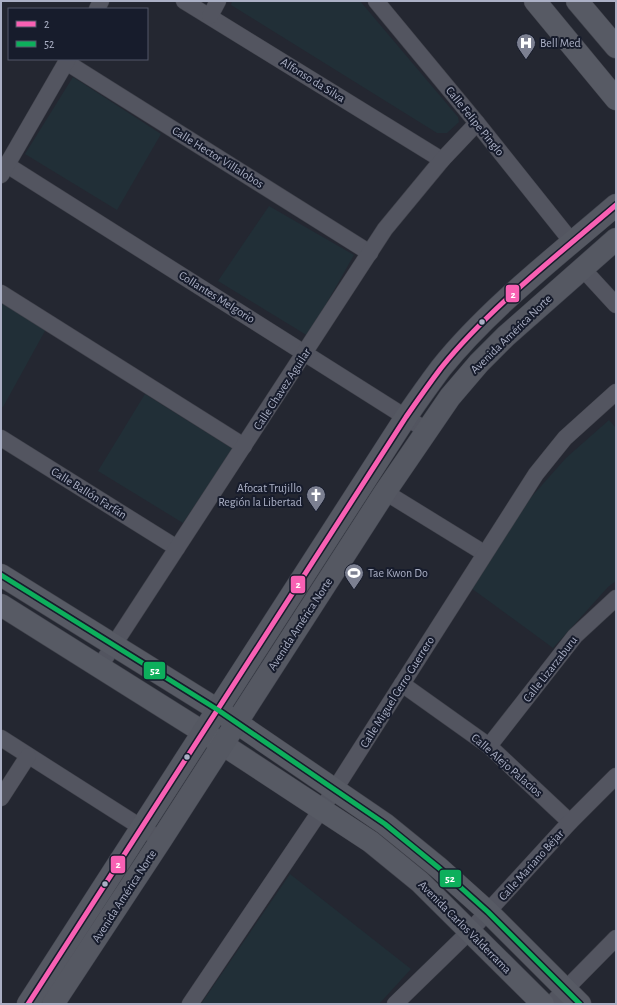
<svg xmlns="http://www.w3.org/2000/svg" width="617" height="1005" font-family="'Alegreya Sans',sans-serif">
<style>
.green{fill:#212f37}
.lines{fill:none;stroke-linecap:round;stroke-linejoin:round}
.street-casing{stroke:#40424b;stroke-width:17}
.secondary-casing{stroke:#40424b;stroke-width:23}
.primary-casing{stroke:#41444e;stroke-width:23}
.street{stroke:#535560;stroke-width:16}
.secondary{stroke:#575a64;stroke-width:22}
.primary{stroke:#555862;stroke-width:22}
.bus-1-casing{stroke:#171c2c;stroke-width:8}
.bus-2-casing{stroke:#171c2c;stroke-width:8}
.bus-1{stroke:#f860b3;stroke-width:5}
.bus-2{stroke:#0daf5c;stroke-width:5}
.bus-dot{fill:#abb0c5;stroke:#171c2c;stroke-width:1.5}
.labels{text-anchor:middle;stroke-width:4;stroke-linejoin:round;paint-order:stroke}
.poi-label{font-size:12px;fill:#abb0c5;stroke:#171c2c;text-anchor:start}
.street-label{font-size:12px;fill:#abb0c5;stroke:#171c2c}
.line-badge{stroke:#171c2c;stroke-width:1.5}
.badge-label{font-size:11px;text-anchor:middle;font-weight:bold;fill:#fff}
</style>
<rect width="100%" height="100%" fill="#242731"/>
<!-- green -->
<g class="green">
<path d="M232 1H360L458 117 459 122 447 133H437L231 5Z"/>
<path d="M73 77 161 134 117 210 25 154Z"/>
<path d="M269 206 354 255 308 336 218 281Z"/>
<path d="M1 303 46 329 3 407 1 406Z"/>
<path d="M145 394 233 449 183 523 98 471Z"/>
<path d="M609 420 616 428V581L608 587 553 648 471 588 526 503 566 458Z"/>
<path d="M290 874 411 969 379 1004H201Z"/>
</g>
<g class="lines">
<defs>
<g id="street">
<path d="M184 1 442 160"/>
<path d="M376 1 477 123 572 242"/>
<path d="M97 9 101 1"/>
<path d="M210 16 218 1"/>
<path d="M66 62 370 253"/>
<path d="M7 165 426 430"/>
<path d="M1 175 68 59"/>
<path d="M582 268 616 305"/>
<path d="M1 293 244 446"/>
<path d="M1 438 177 548"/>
<path d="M385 492 484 553"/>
<path d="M100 666 385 229 442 160 477 123"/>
<path d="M402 684 489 746 570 822"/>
<path d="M1 738 161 840"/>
<path d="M489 746 575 636 616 598"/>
<path d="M1 798 28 756"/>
<path d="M190 1004 335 789 536 474 565 438 616 392"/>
<path d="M395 1004 470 931 570 822 616 776"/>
<path d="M551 1004 616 938"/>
</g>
<g id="secondary">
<path d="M535 1 616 99"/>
<path d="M577 1 616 47"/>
<path d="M1 575 218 710 385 824 439 868 488 912 580 1004"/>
<path d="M1 605 222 744 371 842 420 882 543 1004"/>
</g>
<g id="primary">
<path d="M28 1004 406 417C417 401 429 384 441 368 489 308 558 255 616 205"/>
<path d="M53 1004 161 840 385 492 450 397 479 363 506 336 616 239"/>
</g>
</defs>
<!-- street casing -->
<use href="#street" class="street-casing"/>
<!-- secondary casing -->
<use href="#secondary" class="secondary-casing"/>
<!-- primary casing -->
<use href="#primary" class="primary-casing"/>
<!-- street -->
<use href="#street" class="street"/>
<!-- secondary -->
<use href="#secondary" class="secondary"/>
<!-- primary -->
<use href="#primary" class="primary"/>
<defs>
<path id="bus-1" d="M28 1004 406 417C417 401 429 384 441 368 489 308 558 255 616 205"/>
<path id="bus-2" d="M1 575 218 710 385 824 439 868 488 912 580 1004"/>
</defs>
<!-- bus-1 casing -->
<use href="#bus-1" class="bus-1-casing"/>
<!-- bus-2 casing -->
<use href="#bus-2" class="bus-2-casing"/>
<!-- bus-1 -->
<use href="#bus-1" class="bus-1"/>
<!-- bus-2 -->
<use href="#bus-2" class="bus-2"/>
</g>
<!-- icons -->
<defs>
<symbol id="hospital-pin" viewBox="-11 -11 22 30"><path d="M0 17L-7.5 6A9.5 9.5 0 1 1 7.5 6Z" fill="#7c8091" stroke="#171c2c"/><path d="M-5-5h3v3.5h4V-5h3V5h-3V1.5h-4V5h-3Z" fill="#fff"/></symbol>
<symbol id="church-pin" viewBox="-11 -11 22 30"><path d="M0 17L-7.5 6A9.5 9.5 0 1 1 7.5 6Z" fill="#7c8091" stroke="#171c2c"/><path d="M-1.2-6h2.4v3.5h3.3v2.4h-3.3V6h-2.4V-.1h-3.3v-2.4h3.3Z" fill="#fff"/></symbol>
<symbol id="stadium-pin" viewBox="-11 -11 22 30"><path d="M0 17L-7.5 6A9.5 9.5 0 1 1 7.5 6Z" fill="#7c8091" stroke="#171c2c"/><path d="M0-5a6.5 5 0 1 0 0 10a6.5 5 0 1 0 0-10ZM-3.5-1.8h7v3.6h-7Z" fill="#fff"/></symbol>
</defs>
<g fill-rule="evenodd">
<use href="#hospital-pin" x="515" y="32" width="22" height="30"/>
<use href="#church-pin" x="305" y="484" width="22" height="30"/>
<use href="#stadium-pin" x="343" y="562" width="22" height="30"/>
</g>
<!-- markers -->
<g class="bus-dot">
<circle cx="482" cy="322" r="3.5"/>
<circle cx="187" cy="757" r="3.5"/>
<circle cx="105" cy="884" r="3.5"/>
</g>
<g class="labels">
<!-- poi labels -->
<g class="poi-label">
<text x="540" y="47">Bell Med</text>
<text x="302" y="492" text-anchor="end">Afocat Trujillo<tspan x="302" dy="14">Región la Libertad</tspan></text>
<text x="368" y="577">Tae Kwon Do</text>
</g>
<!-- street labels -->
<g class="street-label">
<text transform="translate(313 80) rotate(32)" y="4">Alfonso da Silva</text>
<text transform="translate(475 121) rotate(51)" y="4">Calle Felipe Pinglo</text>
<text transform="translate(218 157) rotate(32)" y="4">Calle Hector Villalobos</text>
<text transform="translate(217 297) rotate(32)" y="4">Collantes Melgorio</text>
<text transform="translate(511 334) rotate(-44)" y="4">Avenida América Norte</text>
<text transform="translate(282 389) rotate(-57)" y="4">Calle Chavez Aguilar</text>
<text transform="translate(89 493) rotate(32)" y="4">Calle Ballón Farfán</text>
<text transform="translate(300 624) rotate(-57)" y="4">Avenida América Norte</text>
<text transform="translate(550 669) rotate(-52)" y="4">Calle Lizarzaburu</text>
<text transform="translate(397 692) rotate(-58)" y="4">Calle Miguel Cerro Guerrero</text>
<text transform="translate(507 765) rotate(41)" y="4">Calle Alejo Palacios</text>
<text transform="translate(531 865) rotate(-48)" y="4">Calle Mariano Béjar</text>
<text transform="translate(124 896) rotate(-57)" y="4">Avenida América Norte</text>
<text transform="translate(465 927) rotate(45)" y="4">Avenida Carlos Valderrama</text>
</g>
</g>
<g class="line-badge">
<rect x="505" y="284" width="15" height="19" rx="4" fill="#f860b3"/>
<rect x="290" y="575" width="16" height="19" rx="4" fill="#f860b3"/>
<rect x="143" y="661" width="23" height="19" rx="4" fill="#0daf5c"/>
<rect x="110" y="855" width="16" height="19" rx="4" fill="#f860b3"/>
<rect x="439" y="869" width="23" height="19" rx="4" fill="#0daf5c"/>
</g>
<g class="badge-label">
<text x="513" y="298">2</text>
<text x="298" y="588">2</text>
<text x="155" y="674">52</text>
<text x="118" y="868">2</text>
<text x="450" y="882">52</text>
</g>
<!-- border -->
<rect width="617" height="1005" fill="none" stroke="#abb0c5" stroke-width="4"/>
<!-- legend -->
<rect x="8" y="8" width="140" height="52" fill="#171c2c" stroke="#525769"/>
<rect x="16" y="21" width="20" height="6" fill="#f860b3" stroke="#525769"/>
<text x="44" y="28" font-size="12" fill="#abb0c5">2</text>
<rect x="16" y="41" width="20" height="6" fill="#0daf5c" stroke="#525769"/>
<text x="44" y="48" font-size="12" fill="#abb0c5">52</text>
</svg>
